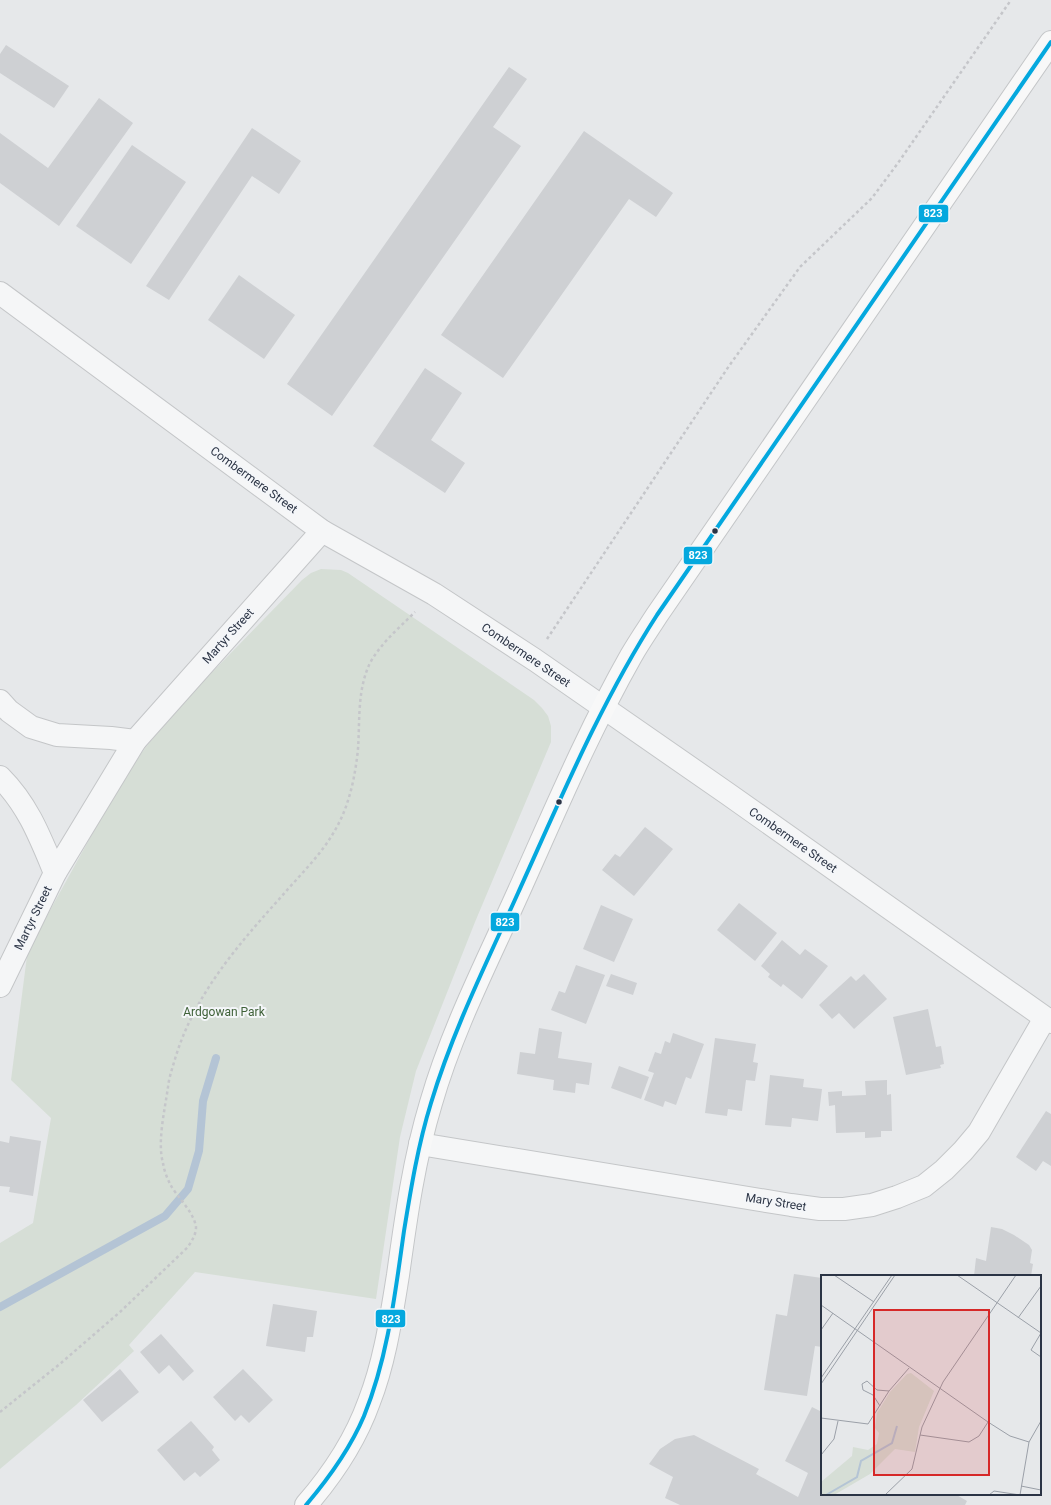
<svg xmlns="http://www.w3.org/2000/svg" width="1051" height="1505" font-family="Roboto,sans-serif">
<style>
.green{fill:#d6ded6}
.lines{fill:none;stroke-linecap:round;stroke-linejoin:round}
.stream{stroke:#b4c4d5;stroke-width:8}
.building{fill:#ced0d3}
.street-casing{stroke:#c4c6c8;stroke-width:24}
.secondary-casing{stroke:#c4c6c8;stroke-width:24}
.path{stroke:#c5c6ca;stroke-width:2.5;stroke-dasharray:3 3;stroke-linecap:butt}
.street{stroke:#f5f6f7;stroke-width:22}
.secondary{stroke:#f8f8f8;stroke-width:22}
.bus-1-casing{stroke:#f4f6f9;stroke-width:7}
.bus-1{stroke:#04a8de;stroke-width:4}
.bus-dot{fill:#2b3445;stroke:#f4f6f9;stroke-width:1.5}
.labels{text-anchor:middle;stroke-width:4;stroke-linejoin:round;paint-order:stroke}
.street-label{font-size:12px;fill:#2b3445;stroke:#f4f6f9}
.park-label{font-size:12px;fill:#3f6138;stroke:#f4f6f9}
.inset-river{fill:none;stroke:#b4c4d5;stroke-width:2}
.inset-road{fill:none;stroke:#9ba0a8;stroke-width:1}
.view{fill:#d62828;fill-opacity:0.15;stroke:#d62828;stroke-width:2}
.inset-edge{fill:none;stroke:#2b3445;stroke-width:2}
.line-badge{stroke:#f4f6f9;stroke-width:1.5}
.badge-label{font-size:11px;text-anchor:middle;font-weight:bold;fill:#fff}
</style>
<rect width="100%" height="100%" fill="#e6e8ea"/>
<!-- green -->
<path class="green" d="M321 569 341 570 348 573 534 700 542 708 548 716 551 726V742L475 922 416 1071 400 1137 376 1299 195 1272 129 1345 134 1351 76 1405 0 1469V1243L33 1223 51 1118 11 1080 27 956 33 941 116 791 145 748 185 700 302 580 311 573Z"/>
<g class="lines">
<!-- stream -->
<path class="stream" d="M0 1307 165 1216 188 1189 199 1151 203 1101 216 1058"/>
</g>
<!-- building -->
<g class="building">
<path d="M6 45 69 86 54 108 0 73V54Z"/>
<path d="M509 67 527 79 493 127 521 146 332 416 287 384Z"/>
<path d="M99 98 133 123 59 226 0 183V133L48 168Z"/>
<path d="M252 128 301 161 279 194 252 176 169 300 146 286Z"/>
<path d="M584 131 673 193 656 217 629 199 503 378 441 335Z"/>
<path d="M132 145 186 182 131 264 76 226Z"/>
<path d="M239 275 295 315 264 359 208 320Z"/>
<path d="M425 368 462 393 431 440 465 463 445 493 373 446Z"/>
<path d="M645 827 673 849 634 896 602 870 615 854 620 857Z"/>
<path d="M739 903 777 933 755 961 717 930Z"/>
<path d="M601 905 633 919 614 962 583 949Z"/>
<path d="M782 940 800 955 805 949 828 966 802 999 783 984 781 987 768 977 770 974 761 966Z"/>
<path d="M576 965 605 975 586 1024 551 1010 559 991 565 993Z"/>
<path d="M611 974 637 983 633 995 606 986Z"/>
<path d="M864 974 887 999 854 1029 839 1013 832 1019 819 1005 851 976 856 981Z"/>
<path d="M928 1009 936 1047 941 1046 944 1064 940 1065 941 1068 906 1075 893 1017Z"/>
<path d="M539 1028 562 1032 558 1058 592 1063 589 1085 576 1083 575 1093 553 1090 554 1080 517 1074 520 1052 535 1054Z"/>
<path d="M673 1033 704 1044 691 1079 686 1077 676 1105 665 1101 663 1107 644 1100 654 1073 648 1071 655 1052 661 1054 665 1041 670 1043Z"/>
<path d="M715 1038 756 1044 753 1062 758 1063 755 1081 746 1080 742 1111 728 1109 727 1116 705 1113Z"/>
<path d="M619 1066 649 1077 641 1099 611 1088Z"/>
<path d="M770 1075 804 1079 803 1087 822 1089 818 1121 792 1118 791 1127 765 1125Z"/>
<path d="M887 1080V1095L891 1094 892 1131H881V1137L865 1138V1132L836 1133 835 1105 829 1106 828 1092 842 1091V1096L866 1095 865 1081Z"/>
<path d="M1046 1111 1051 1114V1166L1043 1161 1036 1171 1016 1157Z"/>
<path d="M10 1136 41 1141 33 1196 9 1192 10 1187 0 1186V1141L9 1143Z"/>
<path d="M991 1227 1002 1229 1014 1235 1029 1245 1032 1250 1030 1263 1033 1264 1031 1276H974L976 1258 986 1261Z"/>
<path d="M794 1274 822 1278V1347L815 1346 807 1396 764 1390 776 1314 787 1316Z"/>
<path d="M273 1304 317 1311 313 1337H307L305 1352 266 1346Z"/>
<path d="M161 1334 194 1371 183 1381 169 1365 159 1374 140 1352Z"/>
<path d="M120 1369 139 1392 102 1422 83 1400Z"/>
<path d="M243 1369 273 1400 249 1423 241 1415 235 1421 213 1397Z"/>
<path d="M812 1407 822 1412V1494H955L967 1501 965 1505H680L665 1498 673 1477 649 1464 660 1449 675 1439 694 1435 759 1469 756 1474 798 1497 808 1473 785 1461Z"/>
<path d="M191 1421 214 1447 212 1450 220 1460 200 1477 195 1472 184 1481 157 1450Z"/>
</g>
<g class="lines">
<defs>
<g id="street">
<path d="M0 293 322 531 434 594 535 660 728 794 1051 1022"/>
<path d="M0 701 9 711 31 727 57 735 111 738 135 741"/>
<path d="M0 777C28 805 40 837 55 873"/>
<path d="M0 986 55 873 135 741 322 531"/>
<path d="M420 1144 791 1205 820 1209H844L872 1205 897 1197 924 1186 944 1170 963 1151 979 1132 1045 1018"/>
</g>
<path id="secondary" d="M306 1505C333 1474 355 1441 369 1402 385 1361 391 1318 398 1275 406 1217 414 1159 431 1103 452 1030 487 962 518 893 554 813 588 732 631 656 639 642 648 629 657 615L1051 42"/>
</defs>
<!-- street casing -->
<use href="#street" class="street-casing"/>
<!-- secondary casing -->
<use href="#secondary" class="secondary-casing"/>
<!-- path -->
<g class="path">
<path d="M547 639 729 366 800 267 872 198 898 163 1011 0"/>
<path d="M0 1412 61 1363 120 1312 188 1247C192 1240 196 1235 196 1227 194 1212 177 1197 170 1184 167 1178 164 1170 163 1163 157 1142 165 1109 168 1087 169 1078 172 1069 175 1059 194 995 238 945 281 897 299 876 320 856 334 832 349 807 355 778 358 749 360 721 357 690 370 663 381 643 399 628 415 612"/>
</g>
<!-- street -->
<use href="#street" class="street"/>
<!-- secondary -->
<use href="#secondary" class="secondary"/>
<defs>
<path id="bus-1" d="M306 1505C329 1478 350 1449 364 1416 388 1357 395 1294 404 1231 411 1188 418 1145 431 1103 453 1030 487 962 518 893 561 798 601 702 657 615L1051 42"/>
</defs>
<!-- bus-1 casing -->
<use href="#bus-1" class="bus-1-casing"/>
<!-- bus-1 -->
<use href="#bus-1" class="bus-1"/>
</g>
<!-- markers -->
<g class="bus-dot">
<circle cx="715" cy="531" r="3.5"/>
<circle cx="559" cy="802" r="3.5"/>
</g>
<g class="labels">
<!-- street labels -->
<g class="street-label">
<text transform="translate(254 480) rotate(36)" y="4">Combermere Street</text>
<text transform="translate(228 636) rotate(-48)" y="4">Martyr Street</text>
<text transform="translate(526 655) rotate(34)" y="4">Combermere Street</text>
<text transform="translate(793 840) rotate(35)" y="4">Combermere Street</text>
<text transform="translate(33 918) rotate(-64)" y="4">Martyr Street</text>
<text transform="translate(776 1202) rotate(9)" y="4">Mary Street</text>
</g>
<!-- park labels -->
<g class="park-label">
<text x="224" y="1016">Ardgowan Park</text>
</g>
</g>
<!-- overview -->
<g transform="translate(821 1275)">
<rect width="220" height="220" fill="#e6e8ea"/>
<path d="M90 98 113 116 98 152 94 177 74 174 49 199 13 220H0V207L31 181 32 172 47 175 56 169 58 158 54 153 56 138 69 117 86 99Z" fill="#d6ded6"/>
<path class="inset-river" d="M5 220 36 202 40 186 71 168 76 151"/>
<path class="inset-road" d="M13 0 53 27M136 0 220 58M0 30 167 147 189 161 208 167M197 43 220 11M0 55 12 38M220 58 210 75 220 82M0 103 71 0M0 109 74 0M59 131 52 120 42 115 41 109 46 106 56 115 68 116M0 143 47 149 68 116 88 93M99 160 148 167 158 161 167 147M0 180 13 164 17 146M200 211 220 215M64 220 91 194 101 152 122 107 195 0M168 220 173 216 199 220M199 220 208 167 220 146"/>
<path class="view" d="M53 35H168V200H53Z"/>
<rect width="220" height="220" class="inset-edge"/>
</g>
<g class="line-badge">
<rect x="918" y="204" width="31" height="19" rx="4" fill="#04a8de"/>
<rect x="683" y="546" width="30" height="19" rx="4" fill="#04a8de"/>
<rect x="490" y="912" width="30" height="20" rx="4" fill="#04a8de"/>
<rect x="375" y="1309" width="31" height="19" rx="4" fill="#04a8de"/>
</g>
<g class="badge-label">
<text x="933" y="217">823</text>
<text x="698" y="559">823</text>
<text x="505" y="926">823</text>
<text x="391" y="1323">823</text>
</g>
</svg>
